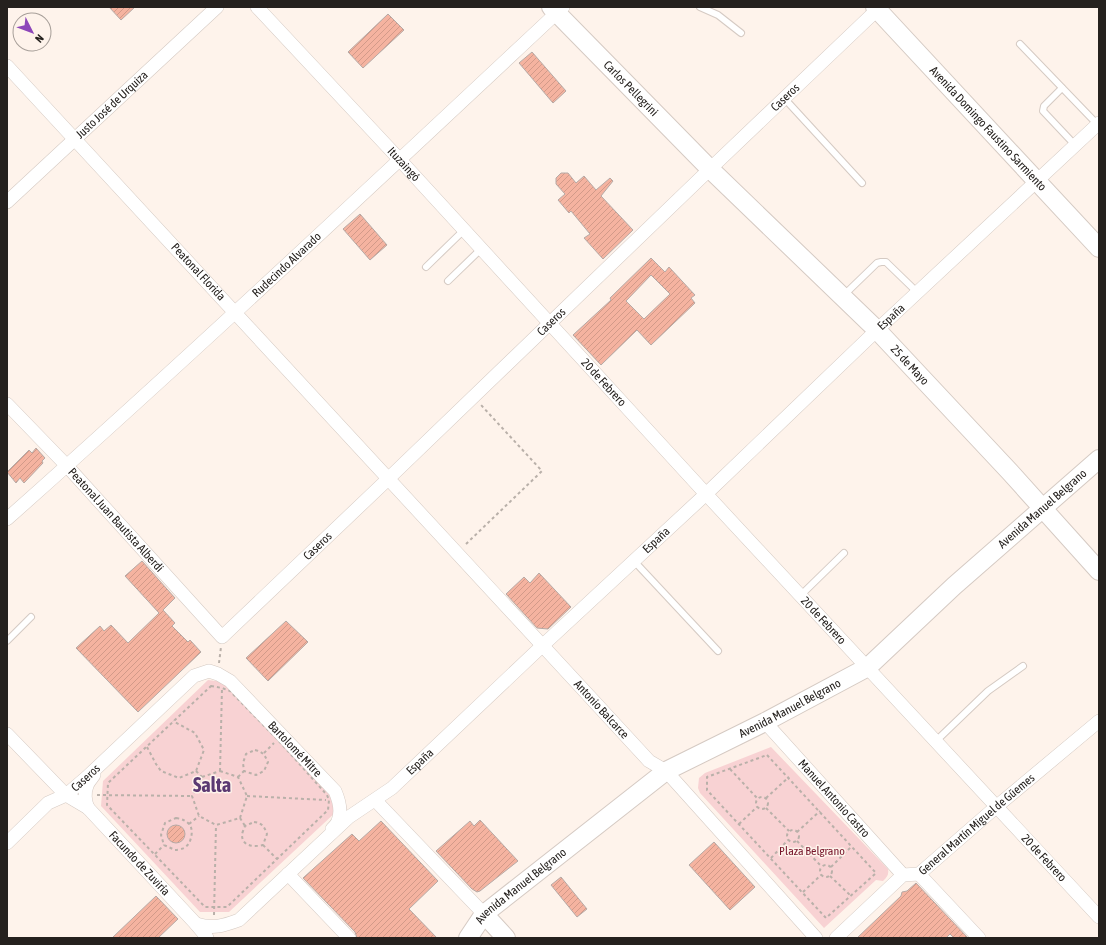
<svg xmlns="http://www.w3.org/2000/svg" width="1106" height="945" font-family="'Asap Condensed',sans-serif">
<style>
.park{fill:#f8d2d3}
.building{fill:url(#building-hatch);stroke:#b6aaa6;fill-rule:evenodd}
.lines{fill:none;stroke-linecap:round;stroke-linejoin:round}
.lane-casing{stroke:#d5cac3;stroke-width:8}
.street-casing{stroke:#d5cac3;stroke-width:14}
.secondary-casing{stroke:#d5cac3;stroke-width:20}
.path{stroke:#b9b0a9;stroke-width:2;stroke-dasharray:3 3;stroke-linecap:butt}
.lane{stroke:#fff;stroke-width:6}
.street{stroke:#fff;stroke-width:13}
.secondary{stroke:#fff;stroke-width:18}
.labels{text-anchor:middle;stroke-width:3;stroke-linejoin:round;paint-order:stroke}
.street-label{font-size:12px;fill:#25211e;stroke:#fef3eb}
.park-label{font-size:12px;fill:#77152a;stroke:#fef3eb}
.town-label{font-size:20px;font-weight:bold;fill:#5b3972;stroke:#fef3eb}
</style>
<defs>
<pattern id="building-hatch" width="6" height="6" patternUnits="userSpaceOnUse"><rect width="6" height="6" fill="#f5b3a0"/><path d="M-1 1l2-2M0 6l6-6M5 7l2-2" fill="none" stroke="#d29a89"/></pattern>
</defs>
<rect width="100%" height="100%" fill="#fef3eb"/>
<!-- park -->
<g class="park">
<path d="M208 680 224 682 332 796 337 811 229 912H200L101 806 103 781Z"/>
<path d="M771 747 888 869C889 875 887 877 883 881L876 880 824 928 700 793 698 788 699 778 705 773Z"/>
</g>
<!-- building -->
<g class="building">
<path d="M109 7H135L121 20Z"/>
<path d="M388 14 404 30 363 68 348 52Z"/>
<path d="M532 52 566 91 553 103 519 63Z"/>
<path d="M561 173H568L576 183 584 176 596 190 610 178 613 181 601 196 633 230 603 259 584 238 590 234 571 211 569 213 558 200 565 194 556 184V178Z"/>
<path d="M360 214 387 245 370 260 343 229Z"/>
<path d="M651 258 665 272 669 267 695 295 691 298 695 303 651 345 637 330 601 365 573 335 611 300 610 298ZM651 275 670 294 644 319 626 301Z"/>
<path d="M36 448 45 458 42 461 43 463 24 483 20 478 16 483 7 472 29 450 32 453Z"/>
<path d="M142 561 175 598 163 610 175 623 172 626 188 642 190 640 201 652 138 712 76 648 100 626 104 631 111 625 128 643 159 613 125 576Z"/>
<path d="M539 573 571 607 548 629 537 628 506 594 524 577 530 583Z"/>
<path d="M286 621 308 642 268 681 246 658Z"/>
<path d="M480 820 518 861 480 891 477 892 472 889 436 851 470 821 474 826Z"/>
<path d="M381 821 438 881 409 909 437 938H357L355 932 303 878 352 834 359 841Z"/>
<circle cx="176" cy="834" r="9"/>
<path d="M714 842 755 887 730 910 689 865Z"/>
<path d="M561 877 587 909 577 917 551 885Z"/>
<path d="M916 883 968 938H954L950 934 946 938H857L901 896 902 892 907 891Z"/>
<path d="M156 896 178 919 158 938H112Z"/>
</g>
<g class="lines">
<defs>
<g id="lane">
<path d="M700 7 718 15 741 33"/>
<path d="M1020 44 1098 125"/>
<path d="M1062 88 1044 106 1043 111 1075 145"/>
<path d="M784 98 862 183"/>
<path d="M426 267 464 230"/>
<path d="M448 281 481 249"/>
<path d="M843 296 877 263 881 262H886L918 293"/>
<path d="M634 561 718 651"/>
<path d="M801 595 844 553"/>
<path d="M7 641 31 617"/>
<path d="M936 741 988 691 1023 666"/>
</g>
<g id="street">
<path id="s1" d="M257 7 400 160 706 494 1099 917"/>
<path id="s2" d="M7 66C222 296 435 529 649 761L666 771 816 938"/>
<path id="s3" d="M7 202 217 7"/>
<path id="s4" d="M7 404 67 466 222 637 388 479 710 169 880 7"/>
<path id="s5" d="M7 519C195 352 379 179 563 7"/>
<path id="s6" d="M765 722 903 875"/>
<path id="s7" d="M7 734 66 795 88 808 196 924 206 936 207 938"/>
<path d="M375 800 484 914"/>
<path d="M88 808C85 802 84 792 87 786 88 782 92 778 94 775"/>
<path id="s8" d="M7 843 48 803 66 795 87 777 194 676 209 671 218 674 230 681 335 791C339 800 342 811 338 821 337 824 334 827 332 829"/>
<path d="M288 874 349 938"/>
<path d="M919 874 979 938"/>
<path id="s9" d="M196 924C213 929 223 926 239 920L349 817 392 788 542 646 706 494 877 330 1099 123"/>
<path id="s10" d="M836 938 903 875 919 874 996 807 1099 721"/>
</g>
<g id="secondary">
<path id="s11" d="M551 7 710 169 877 330 1010 472 1099 571"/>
<path id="s12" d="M875 7 1099 248"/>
<path d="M484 914 506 938"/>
<path id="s13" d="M468 938 484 914 666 771 765 722 868 667 954 586 1099 459"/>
</g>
</defs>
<!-- lane casing -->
<use href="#lane" class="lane-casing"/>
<!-- street casing -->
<use href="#street" class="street-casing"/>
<!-- secondary casing -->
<use href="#secondary" class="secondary-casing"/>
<!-- path -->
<g class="path">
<path d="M466 544 542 471 481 405"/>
<path d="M219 663 221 647"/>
<path d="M211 686 222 688 230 691 278 740 327 795 329 800 328 810 227 907H205L107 805 108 783Z"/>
<path d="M147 747 156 764 161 771 179 778 196 771 204 750 195 733 173 721"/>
<path d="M255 750C263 752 264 754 268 762L264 771 256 775 244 771 243 763 246 754Z"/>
<path d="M264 753 274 743"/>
<path d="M767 755 876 873 826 918 707 790V777Z"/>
<path d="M730 769 757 798"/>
<path d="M196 771 202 777"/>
<path d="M220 771 238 777 247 796 240 818 216 825 199 816 192 796 202 777Z"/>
<path d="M220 771 222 688"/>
<path d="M238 777 244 771"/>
<path d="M97 795 192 796"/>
<path d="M247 796 326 800"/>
<circle cx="762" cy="803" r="6"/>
<path d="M766 798 789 777"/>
<path d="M766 808 789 831"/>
<path d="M176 818C189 820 195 827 190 841 189 844 187 846 184 848 182 849 178 850 175 850L164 845 161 835 165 823Z"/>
<path d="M240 818 245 826"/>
<path d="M254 822C262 823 264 826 267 834L263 845C255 847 242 847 242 835 242 833 244 829 245 826Z"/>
<path d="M189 824 199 816"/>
<path d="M739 824 757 807"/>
<circle cx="793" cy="836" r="6"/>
<path d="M797 832 820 811"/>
<path d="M797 841 822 867"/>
<path d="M263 845 277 859"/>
<path d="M155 854 164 845"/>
<path d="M771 858 788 840"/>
<circle cx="826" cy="871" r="6"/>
<path d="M831 867 851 847"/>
<path d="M830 876 851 896"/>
<path d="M803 892 821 875"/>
<path d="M214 915 216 825"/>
</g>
<!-- lane -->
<use href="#lane" class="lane"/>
<!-- street -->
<use href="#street" class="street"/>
<!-- secondary -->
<use href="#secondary" class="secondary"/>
</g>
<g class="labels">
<!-- street labels -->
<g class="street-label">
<text dy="4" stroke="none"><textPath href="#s11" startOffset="114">Carlos Pellegrini</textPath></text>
<text dy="4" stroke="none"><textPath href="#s4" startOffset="1097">Caseros</textPath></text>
<text dy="4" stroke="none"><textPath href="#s3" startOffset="143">Justo José de Urquiza</textPath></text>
<text dy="4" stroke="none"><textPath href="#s12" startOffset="166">Avenida Domingo Faustino Sarmiento</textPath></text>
<text dy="4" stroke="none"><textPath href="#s1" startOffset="215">Ituzaingó</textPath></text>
<text dy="4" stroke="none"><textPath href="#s5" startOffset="378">Rudecindo Alvarado</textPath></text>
<text dy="4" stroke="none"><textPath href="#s2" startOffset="281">Peatonal Florida</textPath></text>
<text dy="4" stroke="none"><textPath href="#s9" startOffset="933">España</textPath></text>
<text dy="4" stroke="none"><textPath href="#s4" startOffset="773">Caseros</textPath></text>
<text dy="4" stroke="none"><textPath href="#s11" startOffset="507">25 de Mayo</textPath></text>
<text dy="4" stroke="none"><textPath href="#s1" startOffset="511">20 de Febrero</textPath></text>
<text dy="4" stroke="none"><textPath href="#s13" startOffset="723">Avenida Manuel Belgrano</textPath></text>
<text dy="4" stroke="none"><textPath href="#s4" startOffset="159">Peatonal Juan Bautista Alberdi</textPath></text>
<text dy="4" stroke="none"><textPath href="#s9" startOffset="609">España</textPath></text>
<text dy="4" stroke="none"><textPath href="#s4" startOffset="449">Caseros</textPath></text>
<text dy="4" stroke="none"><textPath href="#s1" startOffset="835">20 de Febrero</textPath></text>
<text dy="4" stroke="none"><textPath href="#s13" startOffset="399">Avenida Manuel Belgrano</textPath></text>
<text dy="4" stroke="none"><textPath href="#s2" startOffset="876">Antonio Balcarce</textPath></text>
<text dy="4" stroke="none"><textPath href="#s8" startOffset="385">Bartolomé Mitre</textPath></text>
<text dy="4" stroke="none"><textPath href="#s9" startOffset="285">España</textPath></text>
<text dy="4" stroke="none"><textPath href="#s8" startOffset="103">Caseros</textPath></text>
<text dy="4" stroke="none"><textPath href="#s6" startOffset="103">Manuel Antonio Castro</textPath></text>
<text dy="4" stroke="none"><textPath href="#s10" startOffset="184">General Martín Miguel de Güemes</textPath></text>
<text dy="4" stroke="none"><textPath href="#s1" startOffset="1159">20 de Febrero</textPath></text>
<text dy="4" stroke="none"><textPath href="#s7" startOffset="186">Facundo de Zuviría</textPath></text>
<text dy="4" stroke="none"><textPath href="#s13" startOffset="75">Avenida Manuel Belgrano</textPath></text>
</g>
<!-- park labels -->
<g class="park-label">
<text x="812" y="855">Plaza Belgrano</text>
</g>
<!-- town labels -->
<g class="town-label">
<text x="212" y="792">Salta</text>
</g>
</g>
<!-- border -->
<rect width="1106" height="945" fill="none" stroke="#25211e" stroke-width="16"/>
<!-- north arrow -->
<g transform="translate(32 32) rotate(132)"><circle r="19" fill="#fef3eb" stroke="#a79f99"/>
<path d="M0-3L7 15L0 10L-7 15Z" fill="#8d46b9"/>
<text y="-6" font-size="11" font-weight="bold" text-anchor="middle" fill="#25211e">N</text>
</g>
</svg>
